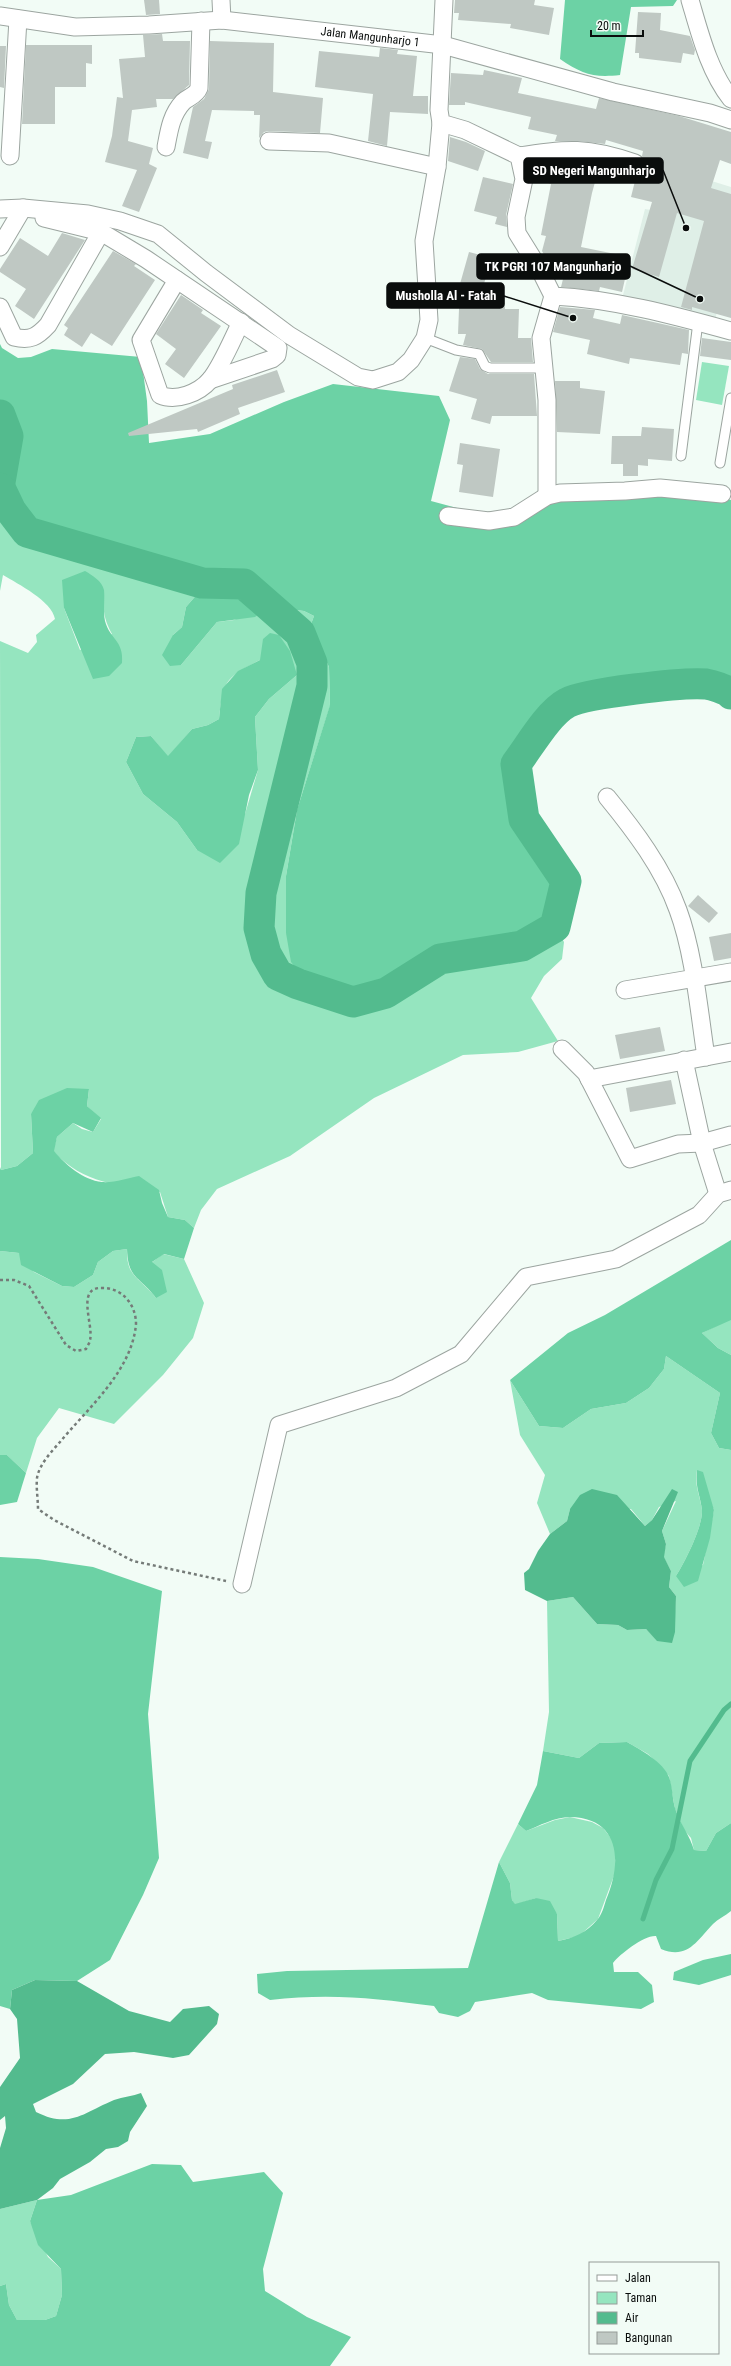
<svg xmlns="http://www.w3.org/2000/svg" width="731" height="2366" font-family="'Roboto Condensed',sans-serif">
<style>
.built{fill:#dfefe7}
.green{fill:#95e5bf;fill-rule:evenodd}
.forest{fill:#6cd2a5}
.water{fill:#53bb8e}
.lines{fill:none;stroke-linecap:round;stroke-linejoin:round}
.stream{stroke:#53bb8e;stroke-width:5}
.river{stroke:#53bb8e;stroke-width:31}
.building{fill:#bfc8c3}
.service-casing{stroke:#9ca5a0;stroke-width:11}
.minor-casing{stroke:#9ca5a0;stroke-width:19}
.path{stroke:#757b78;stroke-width:2.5;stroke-dasharray:3 3;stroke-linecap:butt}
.service{stroke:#fff;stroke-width:9}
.minor{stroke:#fff;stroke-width:17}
.labels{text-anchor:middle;stroke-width:3.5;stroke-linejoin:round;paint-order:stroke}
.street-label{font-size:12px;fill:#0a0d0c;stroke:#f2fcf6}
.leader{fill:none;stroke:#0a0d0c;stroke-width:1.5}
.callout-dot{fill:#0a0d0c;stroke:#f2fcf6;stroke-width:1.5}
.callout{fill:#0a0d0c;stroke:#0a0d0c;stroke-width:1.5}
.callout-label{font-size:13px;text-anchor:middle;font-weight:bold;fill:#fff}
</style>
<rect width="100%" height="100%" fill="#f2fcf6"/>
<!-- built -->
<path class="built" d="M663 166 731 187V246L715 321 622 299 645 209 651 210Z"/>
<!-- green -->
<g class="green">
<path d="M702 362 729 366 722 405 696 400Z"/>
<path d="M0 504 23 537 123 569 178 590 199 592 186 607 182 627 173 635 181 665 217 622 234 620 262 606 304 611 314 616 310 627 329 667 330 706 297 810 286 876V933L379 982 408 963 452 946 503 939 532 932 549 917 564 942 562 959 544 976 531 998 558 1041 518 1052 463 1055 374 1098 290 1156 217 1189 201 1210 194 1228 185 1220 168 1217 160 1192C117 1184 85 1185 53 1151L57 1137 73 1123 82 1129 93 1132 101 1119 87 1106 89 1089 31 1114 33 1153 17 1166 1 1170 0 641 28 653 37 642 36 635 55 619C52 601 18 584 3 575L0 591ZM104 590C102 607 104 620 112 634L80 650 64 608ZM260 660 297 675 269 699 255 717 258 770 245 814 197 850 177 822 143 794 126 762 136 737 151 736 168 757 192 729 208 725 219 719C223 681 225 678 260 660Z"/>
<path d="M127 1249C126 1278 141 1278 156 1298L151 1263 163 1254 184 1259 204 1303 193 1338 163 1375 114 1424 59 1408 37 1438 26 1473 7 1455H0V1251L19 1253 34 1272 62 1286 74 1287 93 1275 98 1262 113 1251Z"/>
<path d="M728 1320H731V1355L718 1348 702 1333Z"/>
<path d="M666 1356 720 1393 711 1433 719 1448 731 1450V1823L716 1833 706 1851 694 1850 691 1838 684 1830 675 1809 669 1776 648 1754 627 1742 599 1743 579 1758 543 1751 549 1712 547 1601 573 1597 597 1624 618 1625 627 1630 646 1629 657 1640 675 1612 676 1596 669 1587 671 1571 663 1556 666 1544 662 1531 676 1501 659 1507 652 1520 645 1526 631 1509H570L567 1521 550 1534 537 1503 545 1475 520 1435 510 1380 539 1426 563 1428 591 1409 626 1403 649 1388 664 1369ZM697 1470 714 1510 703 1565 676 1576C685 1562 703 1526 702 1510 700 1495 694 1485 697 1470Z"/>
<path d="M570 1817 592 1822 603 1828 615 1843V1873L598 1919 579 1936 558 1941 557 1914 536 1898 515 1905 512 1900 510 1883 499 1862 518 1824 526 1831 555 1820Z"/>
<path d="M37 2200 30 2221 48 2257 61 2269 62 2295 56 2316 45 2320H17L9 2305 6 2284 0 2286V2209Z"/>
</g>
<!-- forest -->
<g class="forest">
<path d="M565 0H677L673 6 631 7 620 75C593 78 582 74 560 59Z"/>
<path d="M0 344 2 348 18 358 31 357 52 349 141 357 147 401 149 443 210 434 284 402 333 384 439 396 450 420 431 501 513 523 571 492 718 496 731 500V678L728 676 645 673 577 689 539 714 509 753 508 793 520 829 540 855 556 887 549 917 532 932 503 939 452 946 408 963 379 982 356 989H328L306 980 291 962 286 933V876L297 810 330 705 329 667 310 627 314 616 304 611 262 606 260 613 255 617 217 622 181 665 170 666 162 655 173 635 182 627 186 607 199 592 178 590 123 569 40 545 23 537 0 504Z"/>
<path d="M85 571C92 575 102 581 104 590 105 599 103 611 105 621 110 640 124 640 122 663L109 676 93 679 64 608 62 580Z"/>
<path d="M270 633 279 635 290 651 297 675 269 699 255 717 258 770 249 795 239 844 220 863 197 850 177 822 143 794 126 762 136 737 151 736 168 756 192 729 208 725 219 719 222 689 238 671 260 660 263 639Z"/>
<path d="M67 1088 89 1089 87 1106 101 1118 93 1132 73 1123 57 1137 54 1151C66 1165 83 1180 102 1182 114 1183 128 1178 139 1176L159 1190 162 1203 168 1217 185 1220 194 1228 184 1259 164 1254 152 1262 162 1270 167 1292 156 1298C140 1276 128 1280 127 1249L113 1251 98 1262 93 1275 74 1287 62 1286 21 1265 19 1253 0 1251V1167L1 1170 17 1166 33 1153 31 1114 39 1100Z"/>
<path d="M731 1240V1320L702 1333 718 1348 731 1355V1450L719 1448 711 1433 720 1393 666 1356 664 1369 649 1388 626 1403 591 1409 563 1428 539 1426 510 1380 568 1333 605 1315Z"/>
<path d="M0 1455H7L26 1473 17 1502 0 1505Z"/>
<path d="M697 1470 703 1472 714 1510 710 1538 698 1581 684 1587 676 1576C685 1562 703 1526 702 1510 700 1494 695 1488 697 1470Z"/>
<path d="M0 1557 38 1559 93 1567 162 1591 148 1714 159 1858 143 1895 110 1960 77 1981 35 1980 12 1990 10 2009 0 2006Z"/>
<path d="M627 1742C640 1749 664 1763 669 1777 673 1788 672 1800 676 1811 681 1825 690 1836 694 1850L706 1851 716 1833 731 1823V1911C725 1916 718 1919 713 1924 697 1941 687 1960 661 1949L656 1936C644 1935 620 1954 613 1963L614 1972H638L652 1985 654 2002 641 2009 548 2000 532 1993 475 2002 470 2011 458 2017 439 2013 434 2006C375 1998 329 1993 270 2000L258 1993 257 1974 287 1971 468 1968 499 1862 510 1883 512 1900 515 1904 536 1898 550 1901 557 1914 558 1941C574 1938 587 1932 597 1920 602 1915 604 1906 606 1900 622 1863 621 1818 570 1817 555 1817 539 1826 526 1831L518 1824 537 1785 543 1751 579 1758 599 1743Z"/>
<path d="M731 1954V1975L699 1985 673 1980 674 1972 703 1960Z"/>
<path d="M152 2164 181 2165 193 2182 264 2172 283 2193 263 2269 265 2291 307 2317 351 2337 330 2366H0V2286L6 2284 9 2305 17 2320H45L56 2316 62 2295 61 2269 38 2245 30 2221 37 2200 71 2195Z"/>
</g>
<!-- water -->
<g class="water">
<path d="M592 1489 617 1495 645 1526 652 1520 672 1489 678 1492 662 1531 666 1544 664 1557 671 1571 669 1587 676 1596 675 1632 672 1643 657 1641 646 1629 627 1630 618 1625 597 1624 573 1597 547 1601 525 1590 524 1573 529 1569 538 1551 550 1534 567 1521 570 1509 580 1495Z"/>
<path d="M35 1980 77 1981 129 2011 170 2022 183 2009 209 2006 219 2014 217 2024 189 2055 173 2058 134 2052 105 2054 73 2084 33 2104 36 2112C70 2129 83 2113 114 2100 123 2097 133 2096 141 2093L147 2106 130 2132 128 2141 118 2147 106 2149 90 2162 60 2179 53 2188 37 2200 0 2209V2148L6 2128 5 2116 0 2120V2087L20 2058 17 2019 10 2009 12 1990Z"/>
</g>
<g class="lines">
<!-- stream -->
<path class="stream" d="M643 1919 656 1880 672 1849 690 1761 724 1710 731 1704"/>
<!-- river -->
<g class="river">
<path d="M0 415 8 436 0 482"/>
<path d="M0 488 11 511 27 532 202 583 244 584 300 633 312 663V686L261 893 259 928 266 954 278 975 298 984 353 1002 386 993 440 959 522 946 555 927 566 881 524 819 516 764C529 747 548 713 567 703 585 693 684 682 706 684 712 685 726 689 731 694"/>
</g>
</g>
<!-- building -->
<g class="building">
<path d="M144 0H159L160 14 146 15Z"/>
<path d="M455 0H535L534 5 554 8 549 35 510 28 511 24 458 20 459 13H454Z"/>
<path d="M638 12 661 13 660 30 690 36 695 50 694 55 683 53 681 63 639 58V53H635Z"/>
<path d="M162 34 163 41H190L189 85 173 99H156L157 107 132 110 128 141 153 148 149 164 157 168 139 212 122 206 137 170 105 162 112 136 117 97 123 98 119 59 145 57 143 35Z"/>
<path d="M210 41 274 43 273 92 323 98 320 133 269 131 264 132 259 138 260 115H254V111L212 110 205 141 212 142 208 159 183 153 193 107 204 99 209 89Z"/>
<path d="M26 45H92V64L86 63V87H55V124H22Z"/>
<path d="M0 46H6L4 88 0 87Z"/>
<path d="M380 48 398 50 397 54 417 56 413 96H428V114L390 112 387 146 368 141 373 94 315 87 319 51 379 57Z"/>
<path d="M484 70 522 78 518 93 596 109 599 98 679 116 731 132V164L720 160 711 188 731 194V318L692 307V310L681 307 704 221 677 213 659 277 632 269 652 202 631 197 637 173 645 166 642 156 643 151 606 140 605 144 578 141H555L557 135 528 129 531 117 465 102V105H449L451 73 483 75Z"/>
<path d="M450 137 466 142 485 151 478 171 448 161Z"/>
<path d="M577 160 600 164 592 193 581 247 630 257 622 292 600 287 599 291 561 287 564 275 554 273 542 251 546 236 541 235 551 184 545 182 550 162Z"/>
<path d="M483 177 513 184 506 215 507 227 495 224 497 217 474 211Z"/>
<path d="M62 233 85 240 34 319 15 306 26 289 0 272V269L20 238 48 256Z"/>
<path d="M113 251 136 264 134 266 155 280 112 346 91 333 82 347 64 335 68 328 64 325Z"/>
<path d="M469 252 492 258 482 290H487V296H505V309H519L518 338H531L533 362H491L482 349 463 345 466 334H458L460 284Z"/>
<path d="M181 295 203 310 201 313 221 326 184 378 165 364 176 349 156 334Z"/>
<path d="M560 307 595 310 593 318 620 324 622 315 689 330 688 354 682 353 680 365 630 358 629 364 587 354 590 340 553 332Z"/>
<path d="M702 338 731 342V360L700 356Z"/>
<path d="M460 357 475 359 480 369 488 374H534L537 416H492L490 424 471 419 477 399 449 391Z"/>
<path d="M277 370 285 392 238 408 240 414 198 432 197 429 129 436 128 433 233 389 232 385Z"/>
<path d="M555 381H580V388L605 391 600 434 557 432Z"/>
<path d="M642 427 674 429 672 461 648 459V466L638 465V476H623V464H611L612 436H641Z"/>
<path d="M460 443 500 449 493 497 459 492 463 465 457 464Z"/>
<path d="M698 895 718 913 709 923 688 906Z"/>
<path d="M731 933V958L714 961 709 937Z"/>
<path d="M660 1027 665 1051 620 1059 615 1035Z"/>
<path d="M671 1080 676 1104 630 1112 626 1088Z"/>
</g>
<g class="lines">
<defs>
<g id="service">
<path d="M425 338 456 350 479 354 485 366 490 368H545"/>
<path d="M681 456 698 322"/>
<path d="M720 463 731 398"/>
</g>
<g id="minor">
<path d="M221 0 222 20"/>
<path d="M444 0 439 110 441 123 465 130 519 156 524 179 516 217 517 233 540 270 553 296C613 299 673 315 731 331"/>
<path d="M690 0C700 34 709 71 731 99"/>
<path id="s1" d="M0 16 75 27 149 25 222 20 443 45 613 92 710 113 731 120"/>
<path d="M269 141 329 143 437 167"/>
<path d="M166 147C169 131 171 115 183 102 188 97 196 96 199 88L201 21"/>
<path d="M10 156 18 19"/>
<path d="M519 156C567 148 588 147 635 163"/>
<path d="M0 209 23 208 88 214 120 221 158 234 206 273 289 335 358 377 373 380 398 372 411 360 425 338 429 320 424 241 437 167 441 123"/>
<path d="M44 218 101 232 146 259 278 348 277 355 272 359 210 380"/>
<path d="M0 247 23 208"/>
<path d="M177 280 141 340 160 395C176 402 199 393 210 380 221 367 233 338 241 322"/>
<path d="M0 307 14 337C30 341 37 337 48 325L101 232"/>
<path d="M547 496V400L541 338 553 296"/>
<path d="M448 516 489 521 514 517 547 496 560 493 625 491 660 488 722 494"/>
<path d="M607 797C634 830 663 868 678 910 694 953 699 1011 706 1057"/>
<path d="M625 990 731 972"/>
<path d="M562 1049 586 1073 630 1159 678 1144 702 1143 731 1135"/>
<path d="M684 1060 702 1143 718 1194"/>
<path d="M589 1079 731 1052"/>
<path d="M242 1584 279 1425 396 1388 461 1354 526 1277 616 1259 699 1215 718 1194 731 1190"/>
</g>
</defs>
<!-- service casing -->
<use href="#service" class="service-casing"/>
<!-- minor casing -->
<use href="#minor" class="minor-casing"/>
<!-- path -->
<path class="path" d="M0 1280H14L29 1286 66 1345 76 1351 86 1349C87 1346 90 1343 90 1340 94 1325 75 1286 103 1288 112 1288 121 1292 127 1299 133 1306 136 1315 136 1324 132 1371 88 1408 60 1442 51 1452 39 1465 37 1478 36 1488 38 1499 38 1509L54 1520 133 1561 226 1581"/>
<!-- service -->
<use href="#service" class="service"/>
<!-- minor -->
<use href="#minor" class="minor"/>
</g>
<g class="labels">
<!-- street labels -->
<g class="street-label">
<text dy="4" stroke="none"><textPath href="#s1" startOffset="372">Jalan Mangunharjo 1</textPath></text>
</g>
</g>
<!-- callouts -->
<path class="leader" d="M686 228L663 170M700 299L630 266M573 318L504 296"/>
<g class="callout-dot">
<circle cx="686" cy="228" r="4"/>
<circle cx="700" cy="299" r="4"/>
<circle cx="573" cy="318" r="4"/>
</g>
<g class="callout">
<rect x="524" y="158" width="139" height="25" rx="4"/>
<rect x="477" y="254" width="153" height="25" rx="4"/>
<rect x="387" y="283" width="117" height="25" rx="4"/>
</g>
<g class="callout-label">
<text x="594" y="175">SD Negeri Mangunharjo</text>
<text x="553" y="271">TK PGRI 107 Mangunharjo</text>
<text x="446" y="300">Musholla Al - Fatah</text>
</g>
<!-- legend -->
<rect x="589" y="2262" width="130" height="92" fill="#f2fcf6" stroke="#959c98"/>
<rect x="597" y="2275" width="20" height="6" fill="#ffffff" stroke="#959c98"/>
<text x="625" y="2282" font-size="12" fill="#0a0d0c">Jalan</text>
<rect x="597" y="2292" width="20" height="12" fill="#95e5bf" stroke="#959c98"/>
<text x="625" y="2302" font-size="12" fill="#0a0d0c">Taman</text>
<rect x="597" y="2312" width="20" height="12" fill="#53bb8e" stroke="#959c98"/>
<text x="625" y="2322" font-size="12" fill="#0a0d0c">Air</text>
<rect x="597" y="2332" width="20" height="12" fill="#bfc8c3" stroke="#959c98"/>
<text x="625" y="2342" font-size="12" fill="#0a0d0c">Bangunan</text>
<!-- scale -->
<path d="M591 30v6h52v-6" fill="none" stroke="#0a0d0c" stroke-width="2"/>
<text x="597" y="30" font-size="12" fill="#0a0d0c" stroke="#f2fcf6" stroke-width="3" paint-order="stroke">20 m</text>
</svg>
